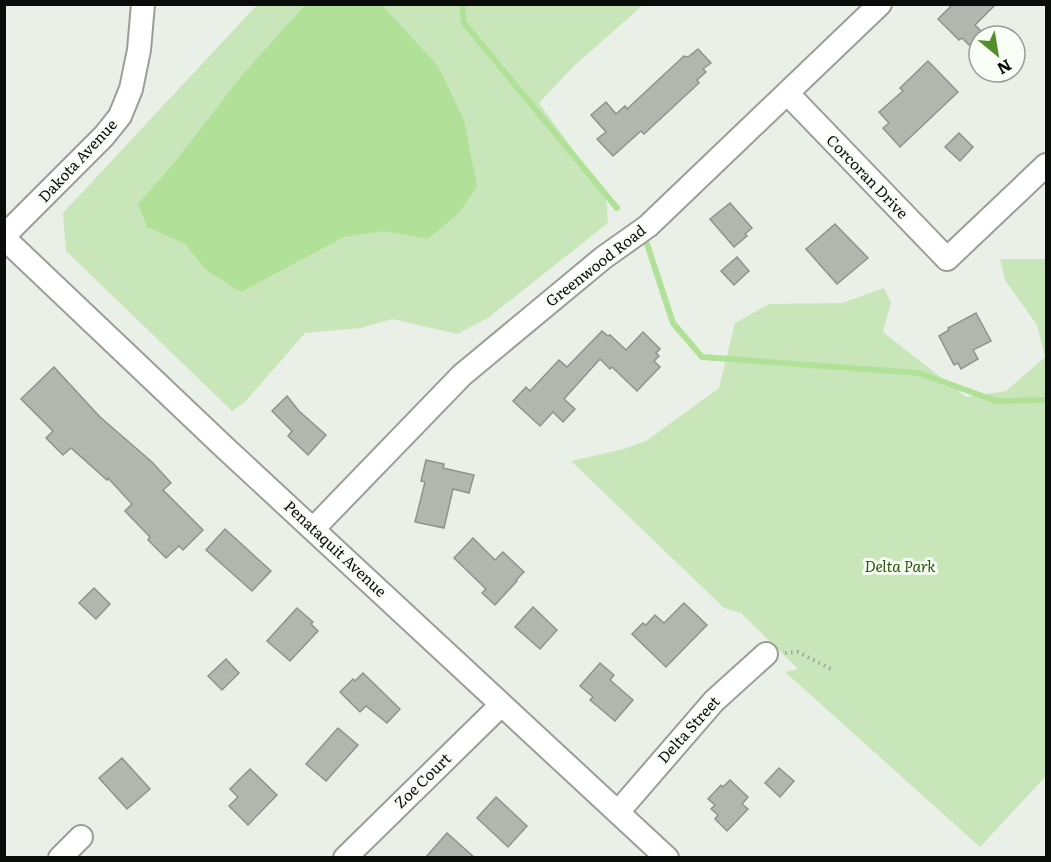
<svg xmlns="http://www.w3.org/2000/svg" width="1051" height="862" font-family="Literata,serif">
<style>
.green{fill:#c9e6bb}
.water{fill:#b1e198}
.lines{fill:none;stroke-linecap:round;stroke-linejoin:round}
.stream{stroke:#b1e198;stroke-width:6}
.building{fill:#b1b7ae;stroke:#8e938b;stroke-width:1.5}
.street-casing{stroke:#999f96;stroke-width:26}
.path{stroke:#a0a59e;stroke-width:4;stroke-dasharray:1.5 4.5;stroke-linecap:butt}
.street{stroke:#fff;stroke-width:22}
.labels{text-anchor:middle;stroke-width:6;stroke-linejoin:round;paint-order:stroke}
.street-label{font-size:15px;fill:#0a0c09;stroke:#f8fef5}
.park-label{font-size:15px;font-style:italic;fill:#2a5306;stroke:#f8fef5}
</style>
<rect width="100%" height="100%" fill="#eaf0e7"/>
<!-- green -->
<g class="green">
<path d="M257 5H643L574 66 539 103 606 195 608 223 488 318 457 334 392 319 361 328 305 333 245 402 232 411 66 251 63 213Z"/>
<path d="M1000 259H1046V776L980 847 785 672 798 669 741 613 724 608 571 461 624 449 646 441 719 388 735 323 769 304 842 303 884 288 891 302 883 332 966 397 1006 391 1045 357 1037 325 1005 280Z"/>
</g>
<!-- water -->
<path class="water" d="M305 5H382L438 66 464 120 477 186 460 212 428 239 384 231 344 237 241 292 206 270 185 244 147 227 138 204 174 163 243 74Z"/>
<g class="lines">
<!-- stream -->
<g class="stream">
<path d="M462 4 464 23 617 208"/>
<path d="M647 244 673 323 702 357 919 373 996 401 1046 400"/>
</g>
</g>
<!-- building -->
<g class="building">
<path d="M953 4H996L975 25 982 32 969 45 962 38 959 40 938 19Z"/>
<path d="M698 49 711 63 703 69 706 72 697 80 699 83 644 134 641 131 613 156 597 139 606 132 591 115 606 102 616 114 625 106 627 109 684 56 688 57Z"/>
<path d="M928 61 958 92 900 147 883 128 889 123 879 112 903 91 900 88Z"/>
<path d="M959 133 973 147 960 161 945 147Z"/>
<path d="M730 203 752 228 745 234 747 236 734 247 710 219Z"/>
<path d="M835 224 868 258 837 284 806 249Z"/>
<path d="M737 257 749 271 734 285 721 271Z"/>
<path d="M976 313 991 341 973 350 978 359 961 369 958 363 954 365 939 336 949 330 948 328Z"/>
<path d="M602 331 608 336 610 335 626 350 643 332 660 349 656 353 659 356 654 361 660 367 637 391 612 367 610 369 600 359 564 399 575 409 563 422 553 412 540 426 513 401 526 387 530 391 559 360 567 367Z"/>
<path d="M54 367 100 417 152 462 171 483 163 490 203 530 183 550 179 546 166 558 148 540 150 537 125 511 132 504 108 478 107 480 71 448 63 455 46 438 53 431 21 399Z"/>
<path d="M287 396 299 411 326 435 308 455 288 436 292 431 272 411Z"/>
<path d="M426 460 444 464 443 468 474 475 469 493 453 489 444 528 415 522 425 482 421 481Z"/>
<path d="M225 529 271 571 252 591 206 550Z"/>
<path d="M473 538 495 560 503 552 524 572 516 580 517 581 495 605 482 593 486 589 454 558Z"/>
<path d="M94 588 110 604 96 619 79 603Z"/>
<path d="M684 603 707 625 666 667 632 634 643 623 646 625 655 615 664 623Z"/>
<path d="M533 607 557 630 540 649 515 627Z"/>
<path d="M297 608 313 622 311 624 318 631 290 661 267 641Z"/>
<path d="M226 659 239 673 222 690 208 676Z"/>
<path d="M600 663 614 675 610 680 633 700 615 721 590 700 593 697 580 686Z"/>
<path d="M363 673 400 709 387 723 366 706 360 712 340 692 353 679 355 681Z"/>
<path d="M338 728 358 745 326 781 306 764Z"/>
<path d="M122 758 150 789 127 809 99 778Z"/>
<path d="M779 768 794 781 780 797 765 783Z"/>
<path d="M250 769 277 795 248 825 229 806 238 797 230 789Z"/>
<path d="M730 780 748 797 742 804 748 809 727 831 715 819 718 815 711 809 715 805 708 799 721 785 723 787Z"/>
<path d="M496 797 527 826 508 847 477 818Z"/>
<path d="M447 833 475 858H425Z"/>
</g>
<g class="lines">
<defs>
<g id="street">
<path d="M788 94 947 259 1046 165"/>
<path d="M4 236 104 136 120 116 131 89 139 50 143 4"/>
<path d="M4 238 223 446 667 858"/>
<path d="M314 528 462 375 603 258 648 226 880 4"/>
<path d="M618 812 714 701 766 654"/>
<path d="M60 858 81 837"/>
<path d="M345 858 501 705"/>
</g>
</defs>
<!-- street casing -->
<use href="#street" class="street-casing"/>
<!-- path -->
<path class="path" d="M785 653 798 652 831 669"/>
<!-- street -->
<use href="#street" class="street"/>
</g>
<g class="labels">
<!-- street labels -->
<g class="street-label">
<text transform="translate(78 161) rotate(-47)" y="5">Dakota Avenue</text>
<text transform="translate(867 177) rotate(46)" y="5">Corcoran Drive</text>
<text transform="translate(596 266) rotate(-38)" y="5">Greenwood Road</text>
<text transform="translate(335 549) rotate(43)" y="5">Penataquit Avenue</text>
<text transform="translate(689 730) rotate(-48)" y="5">Delta Street</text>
<text transform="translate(423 781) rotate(-44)" y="5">Zoe Court</text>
</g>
<!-- park labels -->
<g class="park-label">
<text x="900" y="572">Delta Park</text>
</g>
</g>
<!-- border -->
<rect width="1051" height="862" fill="none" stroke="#0a0c09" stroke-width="12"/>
<!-- north arrow -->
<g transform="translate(997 54) rotate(150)"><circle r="28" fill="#f8fef5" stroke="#999d97" stroke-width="1.5"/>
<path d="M0-4.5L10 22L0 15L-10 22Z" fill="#548e2c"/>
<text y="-9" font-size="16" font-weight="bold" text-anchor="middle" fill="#0a0c09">N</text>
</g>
</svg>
